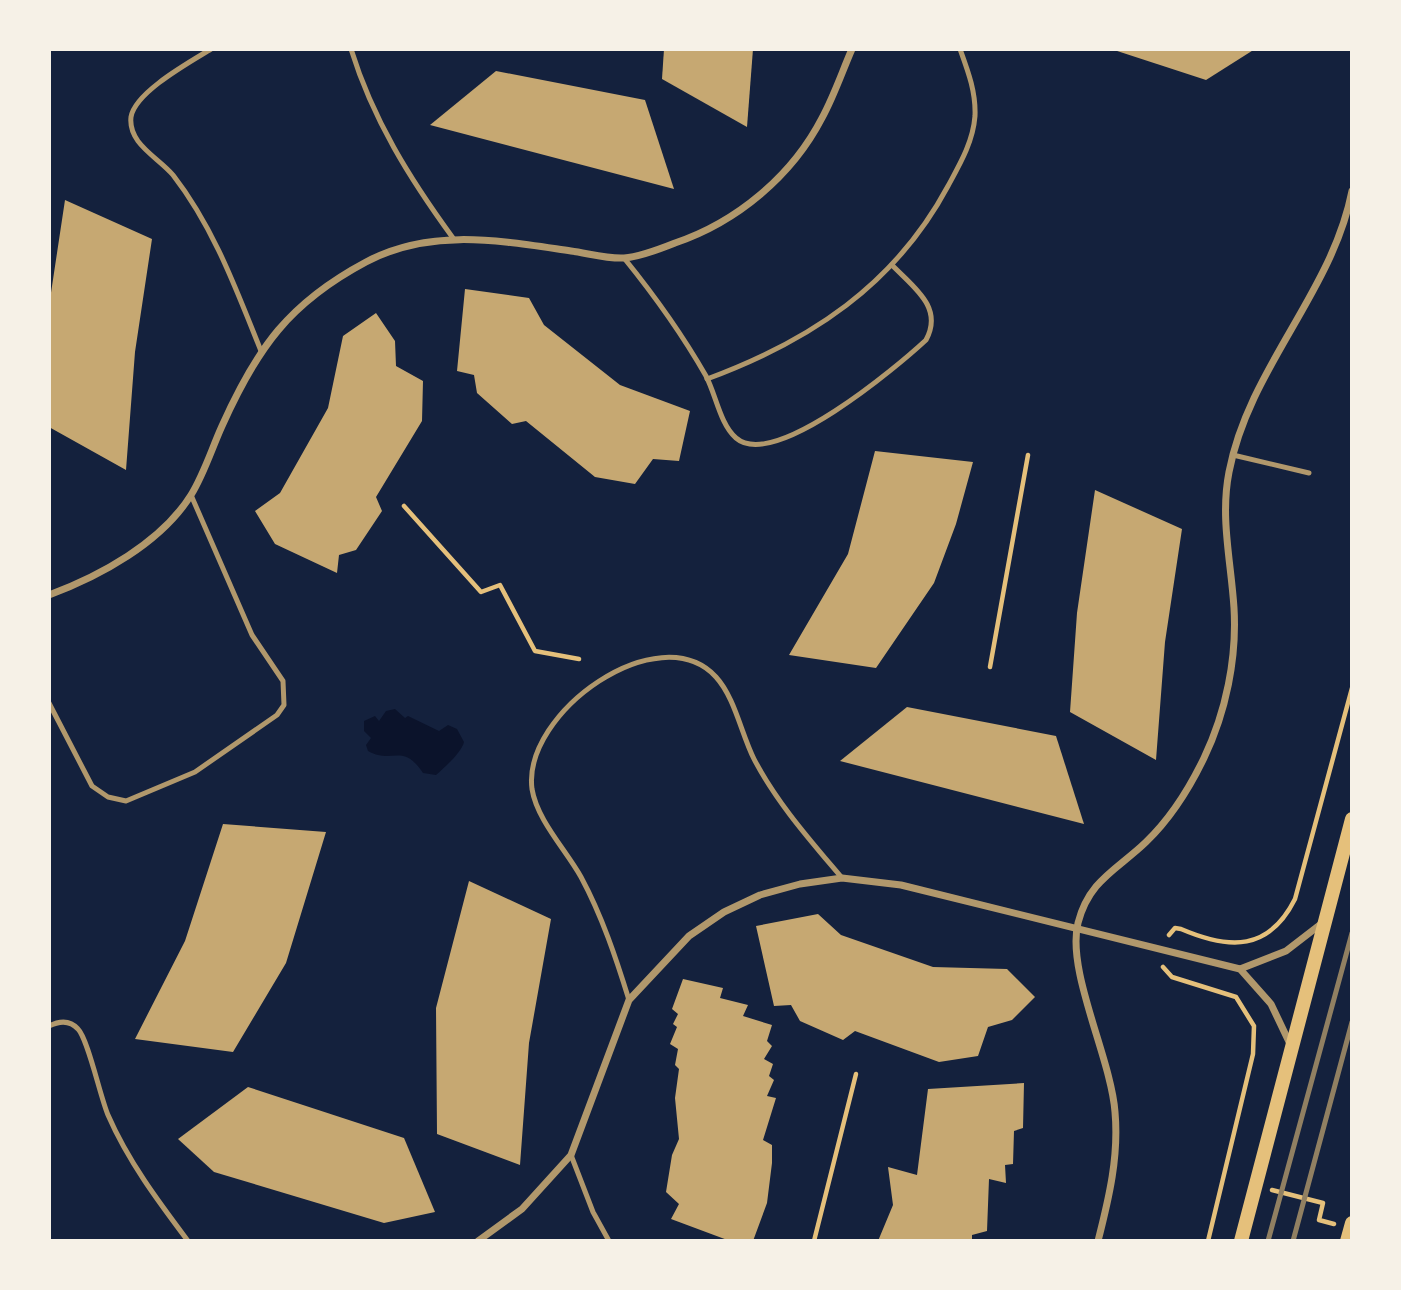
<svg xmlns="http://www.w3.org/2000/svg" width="1401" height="1290" font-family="Commissioner,sans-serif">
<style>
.water{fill:#0b132b}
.building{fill:#c6a872}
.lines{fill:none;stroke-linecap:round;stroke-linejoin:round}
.path{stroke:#e5c07b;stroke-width:4.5}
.service{stroke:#b1986c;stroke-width:5}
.minor{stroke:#b1986c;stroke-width:7}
.secondary{stroke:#e5c07b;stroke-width:14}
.rail{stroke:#918062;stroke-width:5}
</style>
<rect width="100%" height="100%" fill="#14213d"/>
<!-- water -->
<path class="water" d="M395 709 405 718 408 716 439 731 448 725 457 729 464 742C462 752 444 768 436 775L423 773C402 742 393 765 368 751L366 745 371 738 364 731V721L375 716 379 721 386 711Z"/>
<!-- building -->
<g class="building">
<path d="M664 49H753L747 127 662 79Z"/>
<path d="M1111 49H1255L1206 80Z"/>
<path d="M496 71 645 100 674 189 430 125Z"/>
<path d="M65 200 152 239 135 352 126 470 49 427V306Z"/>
<path d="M465 289 529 298 544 325 620 385 690 411 679 461 653 459 635 484 595 477 526 421 512 424 477 393 474 375 457 371Z"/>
<path d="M376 313 395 341 396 366 423 381 422 421 376 497 382 511 356 550 339 555 337 573 275 544 255 511 280 493 328 408 343 336Z"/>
<path d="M875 451 973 462 956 524 934 583 876 668 789 655 848 554Z"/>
<path d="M1095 490 1182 529 1165 642 1156 760 1070 712 1077 613Z"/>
<path d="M907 707 1056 736 1084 824 840 761Z"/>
<path d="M223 824 326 832 286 963 233 1052 135 1039 185 941Z"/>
<path d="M469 881 551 919 529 1043 520 1165 437 1134 436 1008Z"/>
<path d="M818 914 841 935 933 967 1007 969 1035 997 1012 1020 988 1027 978 1056 939 1062 855 1031 843 1040 800 1021 791 1005 774 1006 756 926Z"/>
<path d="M683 979 723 988 720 998 748 1005 743 1016 772 1025 767 1041 772 1046 764 1059 773 1064 769 1076 774 1080 767 1096 776 1098 763 1140 772 1145V1163L767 1203 753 1241H730L671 1219 679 1204 666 1192 672 1155 679 1139 675 1098 679 1069 675 1065 678 1049 670 1044 677 1027 673 1024 678 1014 672 1009Z"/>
<path d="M1024 1083 1023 1128 1014 1131 1013 1164 1005 1165 1006 1183 989 1179 987 1231 972 1235V1241H878L893 1205 888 1167 917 1175 928 1089Z"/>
<path d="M248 1087 404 1138 435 1212 384 1223 214 1172 178 1139Z"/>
</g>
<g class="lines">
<!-- path -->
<g class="path">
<path d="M404 506 481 592 500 585 535 651 579 659"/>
<path d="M990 667 1028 455"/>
<path d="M1169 935 1175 928 1181 929C1230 950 1269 951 1295 899L1352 688"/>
<path d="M1163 967 1172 977 1236 997 1254 1026 1253 1054 1208 1241"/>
<path d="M1272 1190 1323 1203 1319 1220 1334 1224"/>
<path d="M814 1241 856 1074"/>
</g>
<!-- service -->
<g class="service">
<path d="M211 49C190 62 135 92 131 117 128 144 158 157 173 175 214 228 236 289 261 351"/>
<path d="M351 49C373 120 410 179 453 238"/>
<path d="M624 258C654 295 682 334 706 376 716 395 720 424 736 438 774 471 898 366 926 340 944 307 913 287 892 265"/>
<path d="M707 379C810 341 895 285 948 186 960 164 973 142 975 116 976 92 968 71 960 49"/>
<path d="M1233 455 1309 473"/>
<path d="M49 703 92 786 108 797 126 801 195 772 277 715 284 705 283 681 252 635 191 495"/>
<path d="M629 1000C616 958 602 916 581 877 566 850 537 820 532 789 522 713 659 615 716 677 735 698 741 733 754 759 777 803 810 840 842 878"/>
<path d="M49 1026C59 1021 70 1020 78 1029 88 1039 100 1096 108 1115 128 1161 158 1201 188 1241"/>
<path d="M571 1155 593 1212 609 1241"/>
</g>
<!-- minor -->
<g class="minor">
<path d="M49 595C100 576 161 543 191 495 204 474 212 448 222 426 257 348 289 303 366 262 431 227 502 241 571 251 587 253 607 259 624 258 640 257 660 249 675 243 737 222 792 176 822 118 834 96 842 72 852 49"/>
<path d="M1240 969 1286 951 1321 924"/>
<path d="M478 1241 522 1209 571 1155 629 1000 689 936 724 912 760 895 800 884 842 878 901 885 1240 969 1271 1004 1291 1046"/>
<path d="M1098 1241C1109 1198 1119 1156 1115 1112 1111 1058 1066 971 1078 923 1089 880 1117 870 1146 842 1170 819 1190 787 1204 758 1226 712 1237 658 1234 608 1231 561 1220 518 1229 472 1249 368 1332 293 1352 191"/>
</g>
<!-- secondary -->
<g class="secondary">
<path d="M1241 1241 1352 819"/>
<path d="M1347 1241 1352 1223"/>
</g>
<!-- rail -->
<g class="rail">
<path d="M1268 1241 1352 933"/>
<path d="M1293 1241 1352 1022"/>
</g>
</g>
<!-- border -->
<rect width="1401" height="1290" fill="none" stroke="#f6f1e7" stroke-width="102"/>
</svg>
